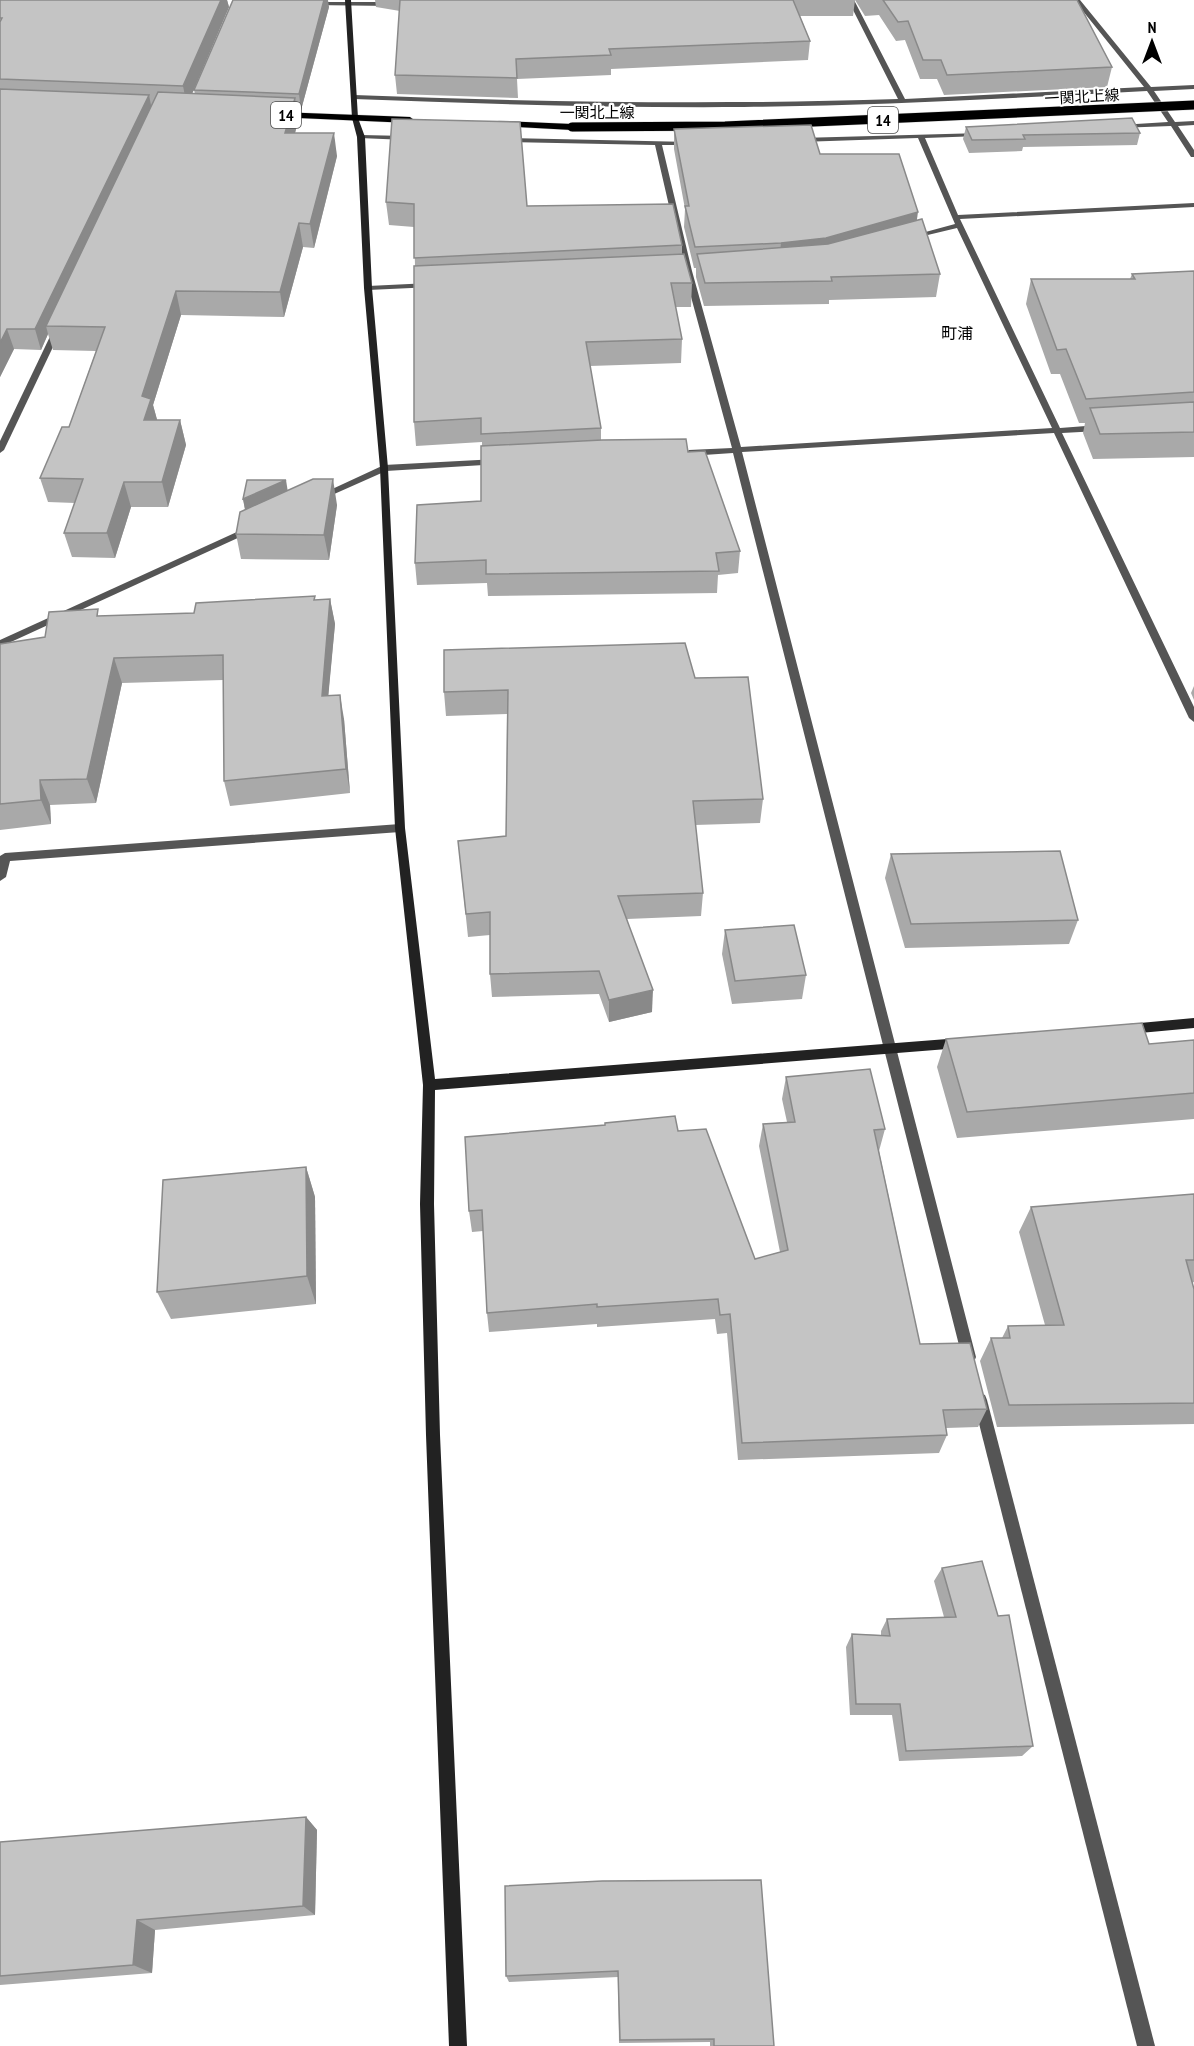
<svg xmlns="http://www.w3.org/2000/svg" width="1194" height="2046" font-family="'PT Sans Narrow','Noto Sans JP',sans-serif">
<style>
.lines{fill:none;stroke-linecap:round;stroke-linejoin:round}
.primary-casing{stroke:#dbdbdb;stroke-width:1}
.street{fill:#555;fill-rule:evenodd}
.secondary{fill:#222;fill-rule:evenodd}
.primary{fill:#000;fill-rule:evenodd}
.primary-bridge-casing{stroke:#dbdbdb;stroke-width:10;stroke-linecap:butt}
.primary-bridge{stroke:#000;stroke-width:9}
.wall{fill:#a9a9a9}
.shaded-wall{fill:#898989}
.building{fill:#c4c4c4;stroke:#898989;stroke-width:1.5}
.labels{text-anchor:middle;stroke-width:4.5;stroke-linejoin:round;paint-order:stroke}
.far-street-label{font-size:15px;fill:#000;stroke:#fff}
.shield{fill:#fff;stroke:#4c4c4c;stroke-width:1.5}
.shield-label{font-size:16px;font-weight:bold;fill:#000}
.far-neighbourhood-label{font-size:16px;fill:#000;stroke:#fff}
</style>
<rect width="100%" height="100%" fill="#fff"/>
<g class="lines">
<defs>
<g id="primary">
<path d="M279 112 410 117 414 120 410 123 276 117 275 115Z"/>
<path d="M500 121 572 124 576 127 572 130 497 126V122Z"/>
</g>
</defs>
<!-- primary casing -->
<use href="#primary" class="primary-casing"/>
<!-- street -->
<g class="street">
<path d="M848 0H854L905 99 1144 87 1074 0H1080L1151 87 1194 85V89L1154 91 1175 122 1194 121V125L1178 126 1194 150V157H1191L1171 126 1118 128V126L1120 125 1168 122 1147 91C1013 98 878 106 744 107 614 108 484 104 354 99L351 97 354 95C535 102 716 105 898 99Z"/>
<path d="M313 2H392L395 4 392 6 311 5V3Z"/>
<path d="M982 133V135L980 136 925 138 958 215 1194 203V207L960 219 1060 428 1099 425 1103 428 1099 431 1062 433 1194 707V722L1189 718 1054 433 742 452 976 1357 974 1362 969 1363 964 1362 962 1357 733 453 689 456 685 453 689 450 732 448 684 271 655 145 506 142 502 140 506 138 691 142V144L689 145H662L692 271 741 447 1052 428 957 228 911 239 907 237 955 224 918 138 800 142 796 140 800 138Z"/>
<path d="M361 135 407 136 411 138 407 140 359 138 357 137Z"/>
<path d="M430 283 434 285 433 287 368 290 364 288 368 286Z"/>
<path d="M55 326 62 328 4 450 0 453V441Z"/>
<path d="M497 459 501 462 500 464 386 471 323 499H317L315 497 384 465Z"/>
<path d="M250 526 255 529 253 531 0 647V640Z"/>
<path d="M400 824 405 828 400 832 10 861 6 877 0 881V856L5 853Z"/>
<path d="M980 1393 985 1395 987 1400 1155 2046H1137L973 1400 975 1395Z"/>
</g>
<!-- secondary -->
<g class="secondary">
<path d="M345 0H351L358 118 365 137 372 288 388 468 405 828 435 1079 960 1038 964 1040 966 1043 964 1046 960 1048 435 1090 434 1204 440 1435 467 2046H449L426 1435 420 1204 423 1085 395 828 380 468 364 288 357 137 352 118Z"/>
<path d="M1194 1018V1028L1129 1034 1125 1032 1123 1029 1125 1026 1129 1024Z"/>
</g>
<!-- primary -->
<use href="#primary" class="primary"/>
<defs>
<path id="primary-bridge" d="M572 127 725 126 1194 105"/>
</defs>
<!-- primary-bridge casing -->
<use href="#primary-bridge" class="primary-bridge-casing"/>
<!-- primary-bridge -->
<use href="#primary-bridge" class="primary-bridge"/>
</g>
<!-- wall -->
<g class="wall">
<path d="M0 0H227L229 7 192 93 195 94 194 90 329 7 301 110H297L298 121 295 133 337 156 314 248 303 247 284 317 181 315 153 405 157 420H180L186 445 168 507H131L115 558 72 557 64 533 75 503 48 502 40 478 69 427 96 351 53 350 48 334 41 350 14 349 0 377Z"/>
<path d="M375 0H855L853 16H800L810 41 808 60 611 69V75L517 79 518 98 397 94 395 75 400 11 376 7Z"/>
<path d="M855 0H1077L1112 67 1107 87 944 95 937 79H920L905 40 896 41 879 15 865 16Z"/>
<path d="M966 127 1140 133 1137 145 1023 147 1022 151 969 153 963 139Z"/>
<path d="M674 129 820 154 917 220 940 274 936 297 829 300V304L704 306 696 277V268H694L684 227 685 209 674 149Z"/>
<path d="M386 202 527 206 682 245V254L692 283 691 307H675L682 339 681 363 590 366 601 428V440L688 452 740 551 738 573 718 575 717 593 488 596 487 583 417 585 415 563 481 501 482 442 416 446 414 422 415 266 414 227 389 225Z"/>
<path d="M1194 271V457L1093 459 1083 433 1085 423H1079L1060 374H1051L1026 304 1031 279H1130L1132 274Z"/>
<path d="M288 491 337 505 329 560 241 559 236 534 245 510 243 499Z"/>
<path d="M330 599 335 624 328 696 344 719 350 793 230 806 224 781 223 680 122 683 96 803 50 805 51 824 0 830V644L45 637 101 616 194 613 316 600Z"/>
<path d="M695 678 763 799 760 823 695 825 703 893 701 916 627 919 652 1012 609 1022 599 994 492 997 490 974V935L468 937 458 841 506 836 507 714 446 716 444 692Z"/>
<path d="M1194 686V700L1191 693Z"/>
<path d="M891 854 1078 920 1069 944 905 948 885 878Z"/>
<path d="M725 930 806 975 802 999 732 1004 722 954Z"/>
<path d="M946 1039 1149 1044 1194 1040V1119L957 1138 937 1067Z"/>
<path d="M786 1077 885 1129 879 1151 920 1344 987 1409 978 1427 946 1428 947 1435 939 1453 738 1460 727 1333 717 1334 715 1319 597 1327V1324L489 1332 487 1313 483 1231 472 1232 469 1211 678 1131 755 1259 780 1252 759 1146 763 1124 787 1122 782 1099Z"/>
<path d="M306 1167 315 1197 316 1304 171 1319 157 1292Z"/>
<path d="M1194 1194V1282L1192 1283 1194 1289V1424L997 1427 980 1361 991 1338H1002L1008 1326 1045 1325 1019 1232 1031 1207Z"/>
<path d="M942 1568 1033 1746 1022 1756 899 1761 892 1715H850L846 1647 852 1634 881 1635V1631L887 1619 944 1617 934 1581Z"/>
<path d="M306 1817 317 1830 315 1915 155 1930 152 1973 0 1985V1842Z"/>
<path d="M505 1886 774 2046H710V2042L619 2043 618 1977 509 1982 506 1976Z"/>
</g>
<!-- shaded-wall -->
<g class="shaded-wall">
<path d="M221 0H227L229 7 187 106 183 86Z"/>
<path d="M324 0H328L329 7 301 110 299 94Z"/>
<path d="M149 95 153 115 46 326 48 334 41 350 35 329Z"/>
<path d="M295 98 298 121 289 157 285 133Z"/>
<path d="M334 133 337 156 314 248 310 224Z"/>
<path d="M918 212 915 233 779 264 781 243Z"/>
<path d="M299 223 303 247 284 317 280 292Z"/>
<path d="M176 291 181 315 153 405 158 423 144 420 142 396Z"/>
<path d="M7 329 14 349 0 377V343Z"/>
<path d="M180 420 186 445 168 507 162 482Z"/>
<path d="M333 479 337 505 329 560 324 535Z"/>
<path d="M286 480 290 505 248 524 243 499Z"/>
<path d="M124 482 131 507 115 558 107 533Z"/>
<path d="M330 599 335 624 326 721 322 696Z"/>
<path d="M114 658 122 683 96 803 87 779Z"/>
<path d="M340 695 344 719 350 793 346 769Z"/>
<path d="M40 780 50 805 51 824 41 800Z"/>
<path d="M653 990 652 1012 609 1022V1000Z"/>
<path d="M306 1167 315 1197 316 1304 307 1276Z"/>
<path d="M306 1817 317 1830 315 1915 303 1906Z"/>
<path d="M137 1920 155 1930 152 1973 133 1965Z"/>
</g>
<!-- building -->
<g class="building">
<path d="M0 0H221L183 86 0 79V22L2 18H0Z"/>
<path d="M233 0H324L299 94 194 90Z"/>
<path d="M400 0H793L810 41 609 49 611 55 516 59 517 78 395 75Z"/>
<path d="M883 0H1077L1112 67 947 75 941 60H923L908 21 898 22Z"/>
<path d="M0 89 149 95 35 329H7L0 343Z"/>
<path d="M158 92 295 98 285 133H334L310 224 299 223 280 292 176 291 142 396 151 399 144 420H180L162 482H124L107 533H64L83 479 40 478 62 427H69L105 327 46 326Z"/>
<path d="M1132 118 1140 133 1023 135 1025 139 972 140 966 127Z"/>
<path d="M392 119 520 122 527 206 673 204 682 245 414 258V204L386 202Z"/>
<path d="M811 125 820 154H899L918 212 826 238 781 243 695 247 685 206H689L674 129Z"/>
<path d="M922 219 940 274 831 277 832 281 705 283 697 254 828 244Z"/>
<path d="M684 254 692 283H671L682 339 586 342 601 428 481 434V418L414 422V266Z"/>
<path d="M1194 271V392L1086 399 1066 349 1057 350 1031 279H1135L1132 274Z"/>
<path d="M1194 402V432L1100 434 1090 408Z"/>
<path d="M686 439 688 452 705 451 740 551 716 553 719 571 486 574V560L415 563 417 505 481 501V446L602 440Z"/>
<path d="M313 479H333L324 535 236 534 240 512Z"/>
<path d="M247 480H286L243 499Z"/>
<path d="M315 596 314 600 330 599 322 696 340 695 346 769 224 781 223 655 114 658 87 779 40 780 41 800 0 804V644L45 637 49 612 98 609 97 616 194 613 196 603Z"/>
<path d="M685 643 695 678 748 677 763 799 693 801 703 893 618 896 653 990 609 1000 599 971 490 974V912L466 914 458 841 506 836 508 690 444 692V650Z"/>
<path d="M1060 851 1078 920 911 924 891 854Z"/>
<path d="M794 925 806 975 735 981 725 930Z"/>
<path d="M1142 1023 1149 1044 1194 1040V1093L967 1112 946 1039Z"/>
<path d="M870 1069 885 1129 874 1130 920 1344 970 1343 987 1409 943 1410 947 1435 742 1443 730 1314 720 1315 718 1299 597 1307V1304L487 1313 482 1210 469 1211 465 1137 605 1125V1123L675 1116 678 1131 706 1129 755 1259 788 1250 763 1124 795 1122 786 1077Z"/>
<path d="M306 1167 307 1276 157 1292 163 1180Z"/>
<path d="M1194 1194V1260H1186L1194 1289V1403L1009 1405 991 1338H1010L1008 1326 1064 1325 1031 1207Z"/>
<path d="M982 1561 998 1616 1009 1615 1033 1746 906 1751 900 1704H856L852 1634 890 1636 887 1619 956 1617 942 1568Z"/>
<path d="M306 1817 303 1906 137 1920 133 1965 0 1976V1842Z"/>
<path d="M761 1880 774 2046H714V2039L620 2040 618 1971 506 1976 505 1886 602 1881Z"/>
</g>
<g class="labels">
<!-- far-street labels -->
<g class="far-street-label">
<text transform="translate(1082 97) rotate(-3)" y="5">一関北上線</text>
<text x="597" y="118">一関北上線</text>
</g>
<!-- shield labels -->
<g class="shield">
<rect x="271" y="102" width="30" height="26" rx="4.5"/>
<rect x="868" y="107" width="30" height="26" rx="4.5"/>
</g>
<g class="shield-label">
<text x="286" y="121">14</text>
<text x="883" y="126">14</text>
</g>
<!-- far-neighbourhood labels -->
<g class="far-neighbourhood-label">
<text x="957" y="339">町浦</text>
</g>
</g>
<!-- north arrow -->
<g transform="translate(1152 42)" stroke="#ffffff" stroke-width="4.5" paint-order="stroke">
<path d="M0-4.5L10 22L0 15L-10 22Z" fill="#000000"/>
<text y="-9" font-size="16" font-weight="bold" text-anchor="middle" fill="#000000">N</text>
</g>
</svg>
